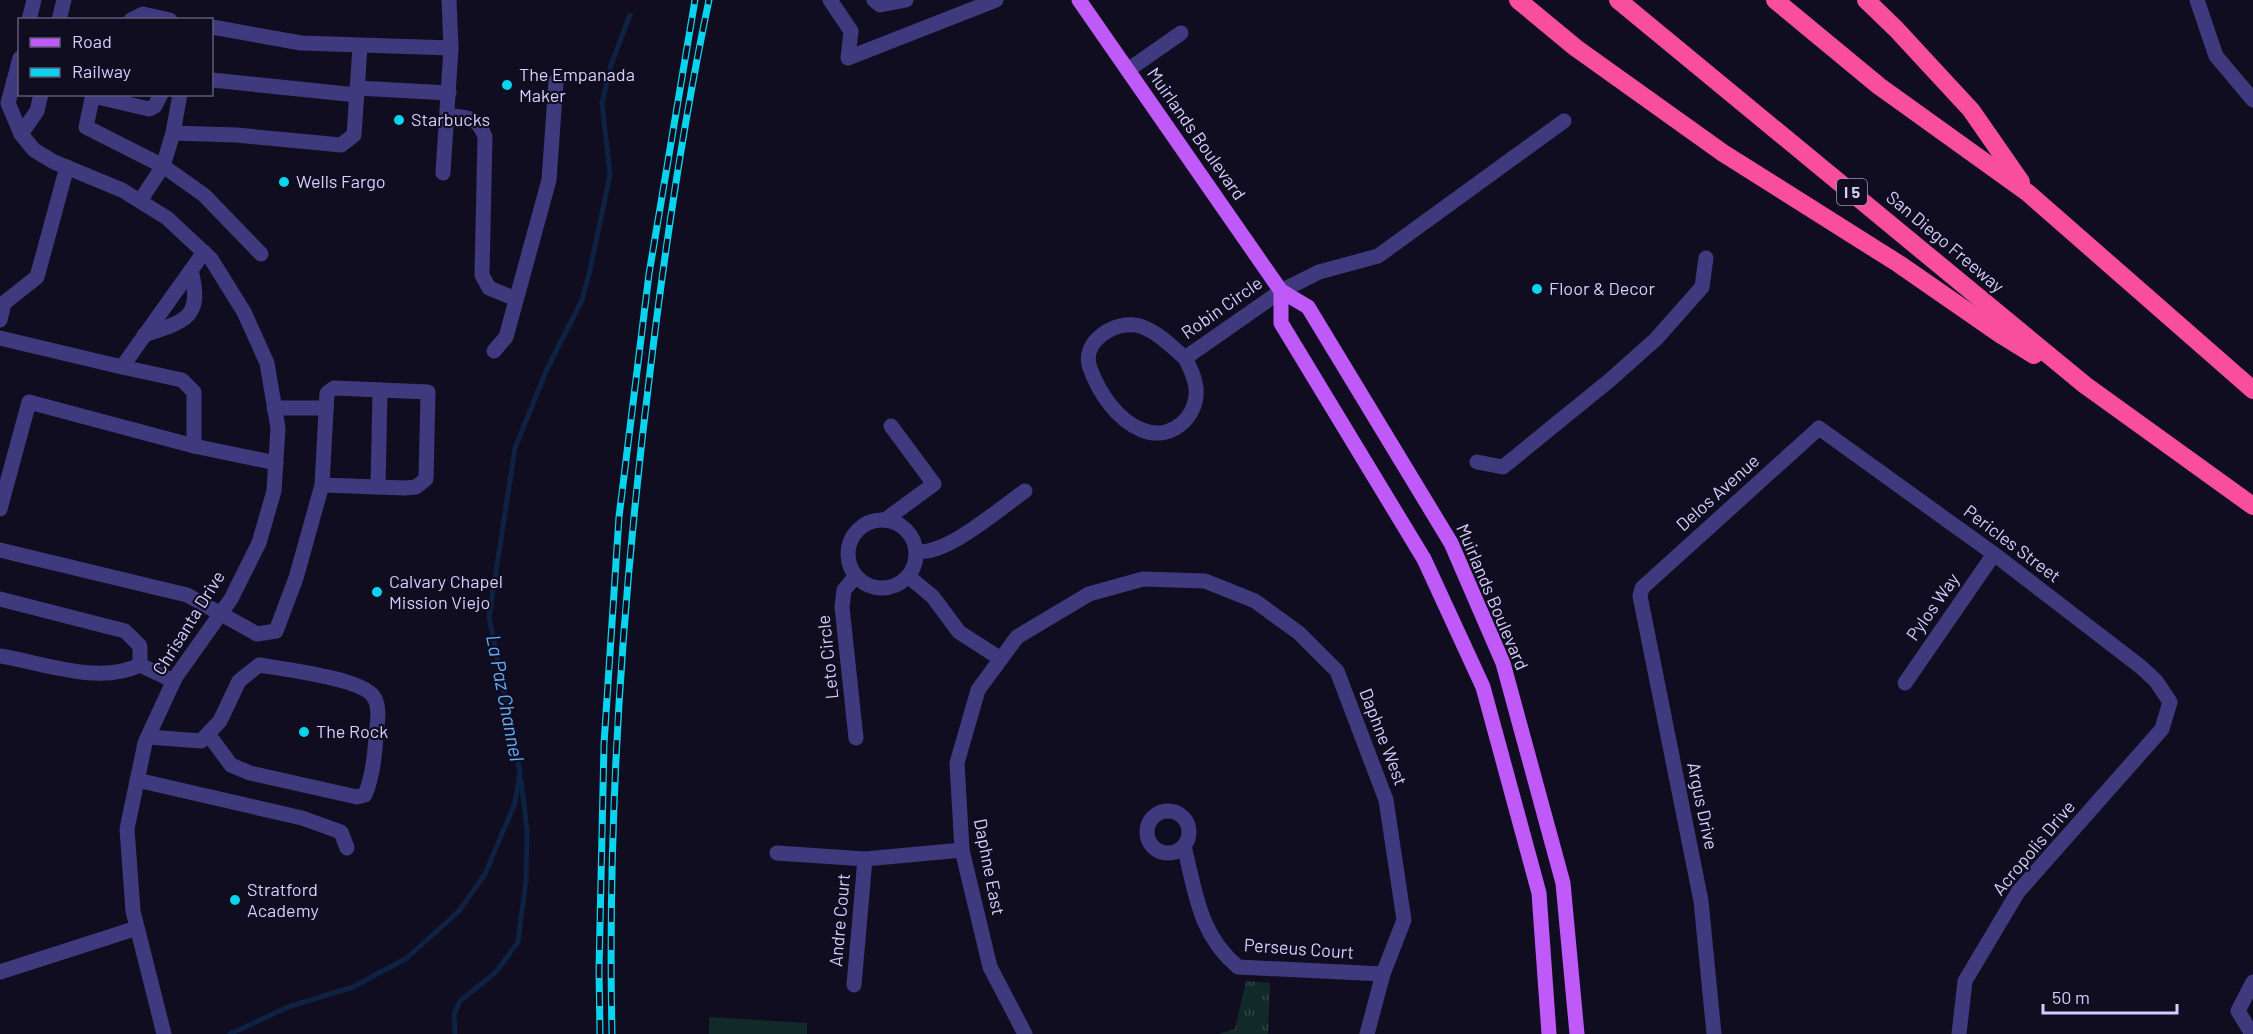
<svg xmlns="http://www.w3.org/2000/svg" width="2253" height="1034" font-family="Barlow,sans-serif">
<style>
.park{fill:url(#park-tufts)}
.garden{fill:#112929}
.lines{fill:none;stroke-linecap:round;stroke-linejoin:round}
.stream{stroke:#0e2243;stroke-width:5}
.minor{stroke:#3e3a7d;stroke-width:15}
.major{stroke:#bf5af8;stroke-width:15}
.highway{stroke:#f84e9d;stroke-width:18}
.rail-casing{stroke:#0ad4ed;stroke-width:7}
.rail{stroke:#110d20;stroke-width:4.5;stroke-dasharray:14;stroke-linecap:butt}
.poi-dot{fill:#0ad4ed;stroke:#110d20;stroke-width:2}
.labels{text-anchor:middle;stroke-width:4.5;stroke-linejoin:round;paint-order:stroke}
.shield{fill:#110d20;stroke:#9a94bb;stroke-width:1.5}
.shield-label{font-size:16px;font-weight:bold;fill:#d4cefd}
.poi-label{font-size:18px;fill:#d4cefd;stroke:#110d20;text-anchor:start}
.street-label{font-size:18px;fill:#d4cefd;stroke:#110d20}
.water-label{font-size:20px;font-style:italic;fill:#60b0f9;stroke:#110d20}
</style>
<defs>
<pattern id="park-tufts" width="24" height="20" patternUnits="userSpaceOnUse" patternTransform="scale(1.5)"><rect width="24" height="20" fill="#112929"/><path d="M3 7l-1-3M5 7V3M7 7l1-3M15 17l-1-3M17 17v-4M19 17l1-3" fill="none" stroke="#334749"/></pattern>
</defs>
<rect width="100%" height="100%" fill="#110d20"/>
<!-- park -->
<path class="park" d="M1246 981 1270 983 1268 1034H1218L1235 1029Z"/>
<!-- garden -->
<path class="garden" d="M709 1017 807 1023V1034H709Z"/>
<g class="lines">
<!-- stream -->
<g class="stream">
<path d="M230 1034 288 1007 353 987 407 958 459 911 485 874 515 803 520 772 489 617 515 448 547 369 582 300 590 270 610 175 602 103 611 65 630 15"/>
<path d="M455 1034 454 1014 460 1001 496 972 518 942 526 880 527 830 521 780"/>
</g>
<!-- minor -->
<g class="minor">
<path d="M449 0 451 48"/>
<path d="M830 0 851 31 848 58 996 0"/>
<path d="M874 0 880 5 906 0"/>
<path d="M2197 0 2216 56 2253 100"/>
<path d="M29 20 34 0"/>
<path d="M59 20 64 0"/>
<path d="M131 20 143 14 170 20"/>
<path d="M212 27 301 43 451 48 443 173"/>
<path d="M20 58 8 103 21 134 34 150 54 162 122 190 167 218 211 259 244 312 267 363 278 428 274 491 259 543 231 599 175 678 145 743 127 829 133 911 164 1034"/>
<path d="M1128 70 1181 33"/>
<path d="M212 80 357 95"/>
<path d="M357 88 449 93"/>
<path d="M93 94 86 127 163 166 140 201"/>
<path d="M93 96 149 109 155 106 161 94"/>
<path d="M448 116C468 117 478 117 485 137L482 275 489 288 516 299"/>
<path d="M173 133 180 94"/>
<path d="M21 134 37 111 41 94"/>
<path d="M261 254 204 195 163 166 173 133 236 135 341 145 354 135 360 47"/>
<path d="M0 320 4 303 37 277 67 167"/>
<path d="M144 335C186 321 203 318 191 270"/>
<path d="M0 338 122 367 204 252"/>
<path d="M494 351 506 337 549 180 556 81"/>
<path d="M1185 358C1190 368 1195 377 1196 388 1199 417 1170 442 1142 430 1117 420 1099 393 1090 368 1080 341 1117 319 1140 326 1158 332 1171 346 1185 358L1281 291 1319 272 1378 256 1564 121"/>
<path d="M122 367 182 380 194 392V446"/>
<path d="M274 408H326"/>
<path d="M1477 462 1503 467 1610 380 1656 339 1702 287 1706 258"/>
<path d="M378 487 380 390"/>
<path d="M0 509 29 402 194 446 276 463"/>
<circle cx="882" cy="554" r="34"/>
<path d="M885 520 934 484 891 426"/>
<path d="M0 550 187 595 257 634 276 631 296 578 322 485 405 488 416 487 426 479 428 392 334 388 327 393 322 485"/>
<path d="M916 551C945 557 1000 508 1025 491"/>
<path d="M908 576 933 597 959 632 1001 659"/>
<path d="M0 599 125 631 140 646V665L174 681"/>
<path d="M0 656C43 663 99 685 140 665"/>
<path d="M1905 683 1994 554"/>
<path d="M148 737 201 741 220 721 239 681 259 665C282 669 360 678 373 696 381 707 377 723 376 736 375 754 372 778 365 795L357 797 250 773 231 765 208 734"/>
<path d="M856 738 842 607 844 590 856 576"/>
<path d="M137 780 302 818 341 832 347 848"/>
<circle cx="1168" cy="832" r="21"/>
<path d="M1184 846C1196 894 1199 934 1238 967L1383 974"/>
<path d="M777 853 865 859 962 850"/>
<path d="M0 972 137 928"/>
<path d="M854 985 865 859"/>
<path d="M1025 1034 990 967 962 850 957 763 978 690 1017 637 1089 594 1143 579 1205 581 1255 601 1299 633 1337 671 1386 800 1404 920 1383 974 1367 1034"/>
<path d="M1714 1034 1701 901 1640 596 1642 588 1819 428 1994 554 2141 667 2156 681 2170 702 2162 729 2018 892 1965 981 1959 1034"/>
<path d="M2252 1034 2238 1011 2253 982"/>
</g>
<!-- major -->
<g class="major">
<path d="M1079 0 1281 291 1308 307 1451 543 1503 663 1563 883 1577 1034"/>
<path d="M1281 291V323L1424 559 1483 687 1539 893 1549 1034"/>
</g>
<!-- highway -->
<g class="highway">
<path d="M1518 0 1576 48 1723 153 1899 264 2000 334 2034 355"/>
<path d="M1618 0 2085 385 2253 506"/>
<path d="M1775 0 1879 86 2028 193 2253 390"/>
<path d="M1866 0 1896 29 1971 110 2021 182"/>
</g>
<defs>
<g id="rail">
<path d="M600 1034 599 970 604 744 619 517 649 274 695 0"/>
<path d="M612 1034C607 813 623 591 650 372 665 248 683 123 709 0"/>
</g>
</defs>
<!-- rail casing -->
<use href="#rail" class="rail-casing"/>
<!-- rail -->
<use href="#rail" class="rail"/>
</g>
<!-- markers -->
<g class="poi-dot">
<circle cx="507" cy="85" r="6"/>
<circle cx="399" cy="120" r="6"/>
<circle cx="284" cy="182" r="6"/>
<circle cx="1537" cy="289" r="6"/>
<circle cx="377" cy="592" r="6"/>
<circle cx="304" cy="732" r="6"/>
<circle cx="235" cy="900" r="6"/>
</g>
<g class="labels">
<!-- shield labels -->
<rect class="shield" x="1837" y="179" width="30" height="26" rx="4.5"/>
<g class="shield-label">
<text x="1852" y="198">I 5</text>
</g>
<!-- poi labels -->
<g class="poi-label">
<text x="519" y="81">The Empanada<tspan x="519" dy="21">Maker</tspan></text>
<text x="411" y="126">Starbucks</text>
<text x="296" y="188">Wells Fargo</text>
<text x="1549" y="295">Floor &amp; Decor</text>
<text x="389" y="588">Calvary Chapel<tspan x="389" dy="21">Mission Viejo</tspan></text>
<text x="316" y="738">The Rock</text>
<text x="247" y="896">Stratford<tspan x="247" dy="21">Academy</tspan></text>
</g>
<!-- street labels -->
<g class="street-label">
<text transform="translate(1196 134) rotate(55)" y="6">Muirlands Boulevard</text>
<text transform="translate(1945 242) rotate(40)" y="6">San Diego Freeway</text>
<text transform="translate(1222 308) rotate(-35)" y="6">Robin Circle</text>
<text transform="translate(1718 493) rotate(-42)" y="6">Delos Avenue</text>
<text transform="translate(2012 544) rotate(37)" y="6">Pericles Street</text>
<text transform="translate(1492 597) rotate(67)" y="6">Muirlands Boulevard</text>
<text transform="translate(1933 607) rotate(-55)" y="6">Pylos Way</text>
<text transform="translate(189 623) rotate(-58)" y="6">Chrisanta Drive</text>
<text transform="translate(828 657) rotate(-96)" y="6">Leto Circle</text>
<text transform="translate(1383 737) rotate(69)" y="6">Daphne West</text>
<text transform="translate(1702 806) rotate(78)" y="6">Argus Drive</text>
<text transform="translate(2034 848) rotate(-50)" y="6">Acropolis Drive</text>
<text transform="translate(989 867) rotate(79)" y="6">Daphne East</text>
<text transform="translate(840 920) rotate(-85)" y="6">Andre Court</text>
<text transform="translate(1299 949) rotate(4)" y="6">Perseus Court</text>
</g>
<!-- water labels -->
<g class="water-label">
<text transform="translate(505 698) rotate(79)" y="7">La Paz Channel</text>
</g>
</g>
<!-- legend -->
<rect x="18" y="18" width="195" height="78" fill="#110d20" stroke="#5f5a78" stroke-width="1.5"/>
<rect x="30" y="38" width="30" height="9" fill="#bf5af8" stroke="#5f5a78" stroke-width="1.5"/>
<text x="72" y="48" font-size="18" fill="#d4cefd">Road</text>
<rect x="30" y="68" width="30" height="9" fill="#0ad4ed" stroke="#5f5a78" stroke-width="1.5"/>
<text x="72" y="78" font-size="18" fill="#d4cefd">Railway</text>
<!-- scale -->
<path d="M2043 1004v9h134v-9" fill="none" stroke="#d4cefd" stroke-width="3"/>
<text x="2052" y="1004" font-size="18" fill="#d4cefd" stroke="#110d20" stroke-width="4.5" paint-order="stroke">50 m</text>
</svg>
